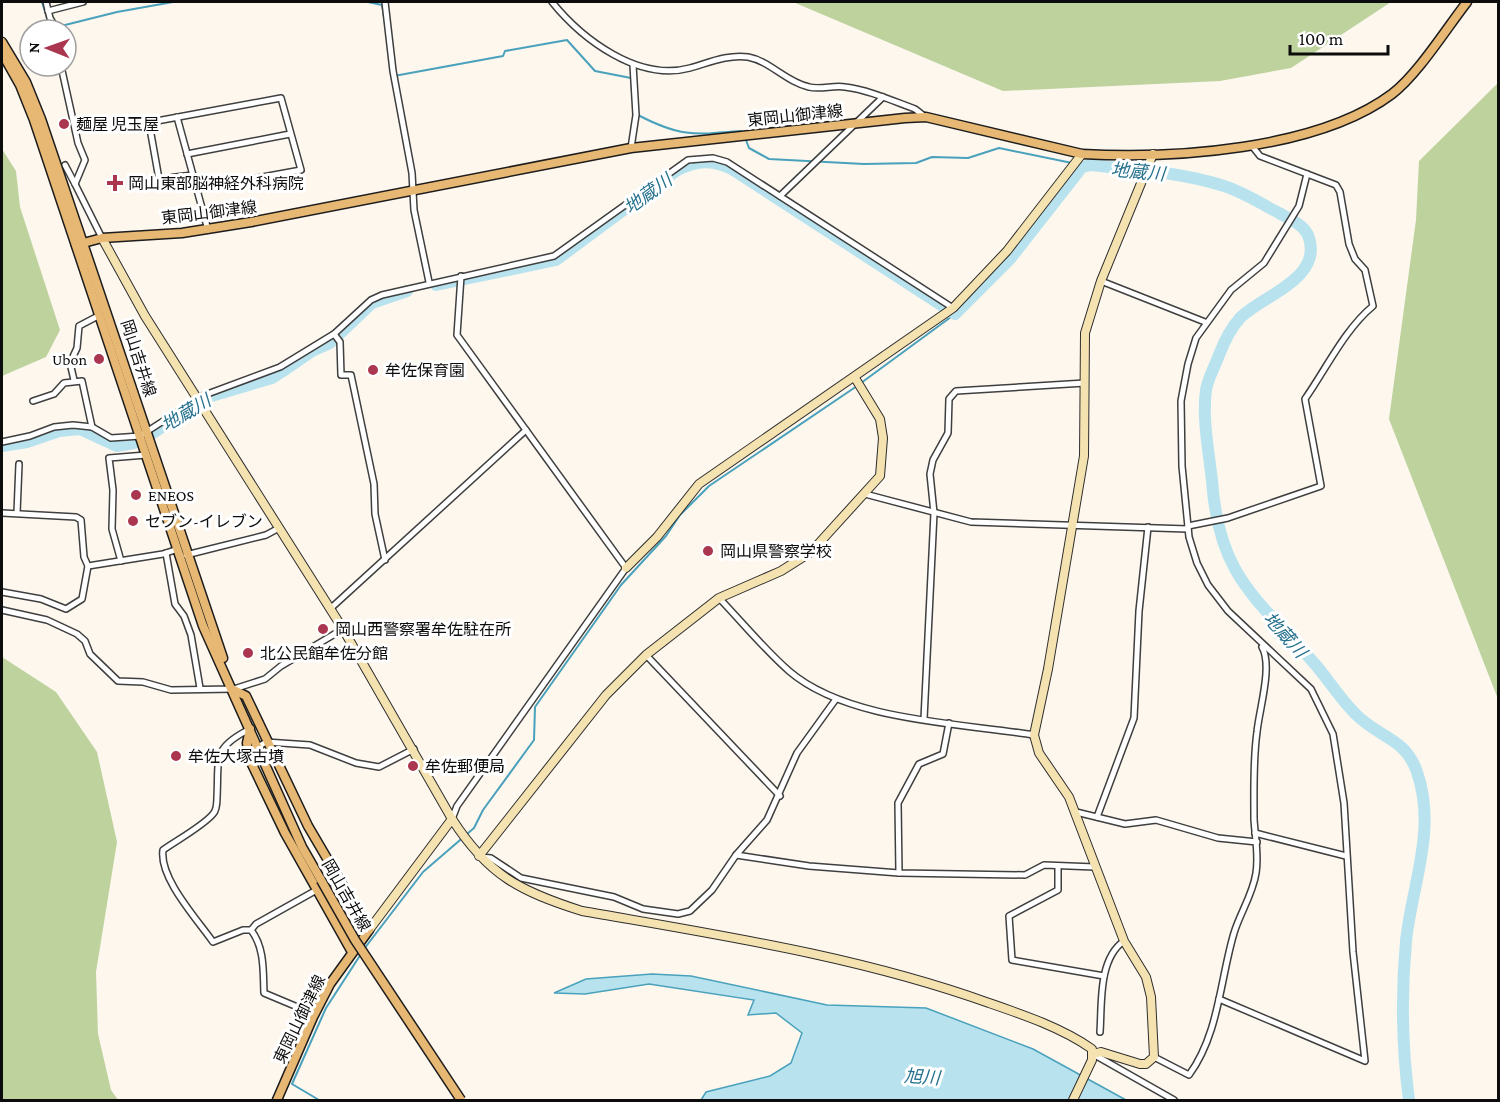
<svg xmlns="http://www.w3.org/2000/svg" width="1500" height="1102" font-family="'Crimson Pro','Noto Sans JP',serif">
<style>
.forest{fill:#bdd29d}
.water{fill:#b8e3ee;stroke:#49a1bc;stroke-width:1.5}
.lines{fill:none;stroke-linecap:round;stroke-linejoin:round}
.stream{stroke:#49a1bc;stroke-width:2}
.river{stroke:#b8e3ee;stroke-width:12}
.street-casing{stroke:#3f3f3f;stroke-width:8}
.secondary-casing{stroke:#2e2e2e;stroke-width:10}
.primary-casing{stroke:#1d1d1d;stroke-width:11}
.street{stroke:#fff;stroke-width:5}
.secondary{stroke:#f5e2b1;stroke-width:8}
.primary{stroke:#e7b873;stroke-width:8}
.primary-bridge-casing{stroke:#1d1d1d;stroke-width:11;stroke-linecap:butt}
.primary-bridge{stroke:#e7b873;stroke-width:8}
.poi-dot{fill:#aa364f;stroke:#fff;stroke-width:2}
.labels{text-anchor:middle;stroke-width:6;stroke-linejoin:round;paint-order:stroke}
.street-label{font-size:16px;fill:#0c0c0c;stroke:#fff}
.poi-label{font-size:16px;fill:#0c0c0c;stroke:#fff;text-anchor:start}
.water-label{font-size:18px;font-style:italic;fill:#26728e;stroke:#fff}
</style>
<rect width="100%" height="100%" fill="#fdf7ee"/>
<!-- forest -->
<g class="forest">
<path d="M793 2H1391L1291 68 1220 81 1003 91Z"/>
<path d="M1498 83V699L1389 419 1416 220 1419 161Z"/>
<path d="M2 149 16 171 20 207 60 330 46 357 2 376Z"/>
<path d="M2 657 56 692 97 752 117 842 96 972 98 1034 111 1090 118 1100H2Z"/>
</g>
<!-- water -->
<path class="water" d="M652 974 691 976 827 1005 926 1008 1033 1049 1126 1100H701L706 1092 770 1076 791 1063 802 1033 776 1013 748 1015 754 1000 649 984 585 994 554 993 586 979Z"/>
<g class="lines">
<!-- stream -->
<g class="stream">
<path d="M42 2 48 21 52 26"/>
<path d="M368 2 382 5 386 29"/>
<path d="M57 27 117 12 173 2"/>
<path d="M394 76 503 56 505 51 567 40 595 71 631 78 632 91"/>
<path d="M638 115C680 137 694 135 741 131"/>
<path d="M746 140 749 148 769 159 864 164 916 163 932 157 968 158 999 148 1072 163"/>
<path d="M861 383 955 314"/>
<path d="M364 949 423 872 474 828 483 810 534 740 535 707 621 585 666 536 680 515 709 486 857 386"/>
<path d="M319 1100 292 1084 326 1008 361 954"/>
</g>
<!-- river -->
<g class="river">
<path d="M436 285 556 260 676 171C697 160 714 159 735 171L955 314 1010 259 1082 167 1091 165C1136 170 1181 172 1224 186 1244 192 1261 204 1279 213 1289 219 1303 224 1308 235 1325 278 1263 295 1240 318 1230 329 1224 342 1219 355 1215 366 1208 378 1206 390 1202 419 1209 452 1212 481 1219 577 1256 597 1314 663 1330 681 1343 704 1361 719 1384 739 1406 740 1417 772 1437 830 1412 884 1406 941 1401 995 1402 1047 1409 1100"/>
<path d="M153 433 208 397 272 378 283 371 312 351 330 343 372 303 407 291"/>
<path d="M2 446 27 442 59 431 80 429 117 446 134 443"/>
</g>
<defs>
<g id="street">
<path d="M46 2 50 18 57 30"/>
<path d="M385 2 393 71 412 173 414 210 429 282"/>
<path d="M552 2C582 39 638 82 690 68 708 63 728 54 748 57 770 61 786 82 809 87 820 90 834 85 845 87 869 90 893 101 915 109L924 116"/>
<path d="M48 11 83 2"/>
<path d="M61 66 78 143 85 160 75 184 102 238"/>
<path d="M177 117 208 230"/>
<path d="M149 123 159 179 193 175"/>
<path d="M119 128 281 98 301 170 197 189"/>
<path d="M631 148 636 115 633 65"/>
<path d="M187 154 290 134"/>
<path d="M65 165 75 184"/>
<path d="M780 196 883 97"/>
<path d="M1101 281 1205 322"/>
<path d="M334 334 340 342 341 375H351L374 484 375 514 385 560"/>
<path d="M74 380 70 363 77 348 79 326 100 315"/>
<path d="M33 401 54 394 64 383 82 381 92 427"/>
<path d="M2 442 30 436 54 427 73 425 92 427 111 438 140 436 202 396 280 367 334 334 371 300 382 295 554 256 688 160 713 158 727 162 953 308"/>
<path d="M865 494 971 522 1188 529"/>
<path d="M2 513 76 517 81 520 84 557 88 566 82 599 66 609 41 599 2 592"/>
<path d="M17 513 19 464"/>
<path d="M1188 526 1228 518 1321 486 1305 399C1326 369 1345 329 1373 306L1365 270 1355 259 1349 244 1340 192 1336 185 1260 156 1252 146"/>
<path d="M166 553 175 604 184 616 191 635 200 688"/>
<path d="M186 555 266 535 279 528"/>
<path d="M121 561 112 529 113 490 109 458 146 455"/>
<path d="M88 566 163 554 178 549"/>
<path d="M719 598C742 622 764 649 789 671 847 721 960 723 1034 735"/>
<path d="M330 609 526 430"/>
<path d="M2 610 47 620 77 634 85 641 90 654 118 681 143 682 171 690 234 689 265 679 281 666 343 629"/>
<path d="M646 655 780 796"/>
<path d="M924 719 934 513 930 474 933 460 948 433 949 399 956 391 1085 383"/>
<path d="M250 729C212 748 219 758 217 797 217 802 216 811 213 814 203 826 177 840 163 850 159 878 197 919 213 942L243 930H251L256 924 338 878"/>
<path d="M258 747 266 742 310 745 356 763 379 767 414 749"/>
<path d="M1076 812 1125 824 1156 820 1218 838 1257 842"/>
<path d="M1097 817 1134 718 1139 611 1148 527"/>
<path d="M452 819 457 806 626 568 457 335 461 276"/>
<path d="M1255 833 1346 856"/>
<path d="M736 855 809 866 899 873 1025 875 1044 865 1095 867"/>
<path d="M481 857 491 858 521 878 614 897 643 909 678 914 690 911 712 890 736 855 767 820 797 753 836 699"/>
<path d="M1058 866V890L1009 916 1012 960 1104 976"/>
<path d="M899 873 898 803 919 764 943 754 949 723"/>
<path d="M251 930C265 948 263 972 264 993L295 1006 313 1017"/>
<path d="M1219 999 1365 1061 1353 952 1344 803 1333 734 1311 689 1228 611 1208 585 1197 563 1189 537 1182 466 1181 401 1188 364 1196 338 1231 290 1264 263 1299 206 1307 174"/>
<path d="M1100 1032C1102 1004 1098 959 1124 941"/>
<path d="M1093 1054 1174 1100"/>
<path d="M1154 1057 1189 1075C1219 1034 1220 980 1234 933 1240 913 1253 894 1256 873 1259 855 1255 837 1254 819 1254 790 1253 760 1257 732 1259 710 1273 666 1262 647"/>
</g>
<g id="secondary">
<path d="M102 238 145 316 343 629 452 819C488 875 519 891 582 911 718 935 858 956 989 1003 1024 1015 1062 1028 1092 1049V1060L1073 1100"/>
<path d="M626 568 657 537 699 484 953 308 1007 251 1082 154"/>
<path d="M479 856 606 695 646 655 719 598 781 571 811 552 880 476 883 438 880 419 855 378"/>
<path d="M369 930 452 819"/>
<path d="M1093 1054 1101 1052 1140 1064H1146L1154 1057 1151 997 1146 977 1124 941 1069 797 1039 753 1034 735 1048 669 1084 456 1085 333 1101 281 1153 154"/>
</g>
<g id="primary">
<path d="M2 42 26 82 41 119 223 658"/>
<path d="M2 53 20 85 34 120 203 626 302 847 321 880"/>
<path d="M76 245 102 238 182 233 251 222 631 148 905 118 926 117 1082 154C1173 159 1317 150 1392 94 1418 74 1446 29 1467 2"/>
<path d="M234 690 246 696 308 826 369 930 330 984 313 1017 277 1100"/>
<path d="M250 729 247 743 249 758 285 833 352 952"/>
</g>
</defs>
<!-- street casing -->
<use href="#street" class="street-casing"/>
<!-- secondary casing -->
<use href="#secondary" class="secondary-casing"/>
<!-- primary casing -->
<use href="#primary" class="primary-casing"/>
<!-- street -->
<use href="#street" class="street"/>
<!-- secondary -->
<use href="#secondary" class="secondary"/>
<!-- primary -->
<use href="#primary" class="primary"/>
<defs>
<path id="primary-bridge" d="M321 880 355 940 461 1100"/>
</defs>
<!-- primary-bridge casing -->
<use href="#primary-bridge" class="primary-bridge-casing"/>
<!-- primary-bridge -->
<use href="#primary-bridge" class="primary-bridge"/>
</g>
<!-- markers -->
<g class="poi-dot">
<circle cx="64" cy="124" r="6"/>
<path d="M112 174h6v6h6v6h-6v6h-6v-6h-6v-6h6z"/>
<circle cx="99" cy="359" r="6"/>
<circle cx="373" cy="370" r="6"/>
<circle cx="136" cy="495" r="6"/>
<circle cx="133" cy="521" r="6"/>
<circle cx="708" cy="551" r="6"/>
<circle cx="323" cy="629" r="6"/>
<circle cx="248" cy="653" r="6"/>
<circle cx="176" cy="756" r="6"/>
<circle cx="413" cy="766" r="6"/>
</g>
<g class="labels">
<!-- street labels -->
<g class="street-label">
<text transform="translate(795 115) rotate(-6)" y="6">東岡山御津線</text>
<text transform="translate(209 212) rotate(-7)" y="6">東岡山御津線</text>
<text transform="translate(139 358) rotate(72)" y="6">岡山吉井線</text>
<text transform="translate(347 895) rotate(60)" y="6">岡山吉井線</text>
<text transform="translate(299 1019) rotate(-64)" y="6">東岡山御津線</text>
</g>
<!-- poi labels -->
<g class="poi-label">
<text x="76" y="130">麺屋 児玉屋</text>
<text x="128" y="189">岡山東部脳神経外科病院</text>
<text x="87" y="365" text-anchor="end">Ubon</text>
<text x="385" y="376">牟佐保育園</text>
<text x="148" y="501">ENEOS</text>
<text x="145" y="527">セブン-イレブン</text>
<text x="720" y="557">岡山県警察学校</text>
<text x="335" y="635">岡山西警察署牟佐駐在所</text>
<text x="260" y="659">北公民館牟佐分館</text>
<text x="188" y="762">牟佐大塚古墳</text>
<text x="425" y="772">牟佐郵便局</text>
</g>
<!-- water labels -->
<g class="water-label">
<text transform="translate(1138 172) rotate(5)" y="6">地蔵川</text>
<text transform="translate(648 194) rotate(-36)" y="6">地蔵川</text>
<text transform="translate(186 413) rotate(-31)" y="6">地蔵川</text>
<text transform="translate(1285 635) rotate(48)" y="6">地蔵川</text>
<text transform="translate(922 1077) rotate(4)" y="6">旭川</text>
</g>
</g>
<!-- border -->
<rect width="1500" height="1102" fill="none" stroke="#0c0c0c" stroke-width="6"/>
<!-- north arrow -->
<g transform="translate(48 48) rotate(271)"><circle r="28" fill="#ffffff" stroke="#9e9e9e" stroke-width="1.5"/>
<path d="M0-4.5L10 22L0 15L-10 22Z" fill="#aa364f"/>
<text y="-9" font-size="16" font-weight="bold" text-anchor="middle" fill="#0c0c0c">N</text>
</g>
<!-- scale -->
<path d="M1290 45v9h98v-9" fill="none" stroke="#0c0c0c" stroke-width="3"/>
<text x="1299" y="45" font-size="18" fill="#0c0c0c" stroke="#ffffff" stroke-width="4.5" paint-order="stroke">100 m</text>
</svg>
